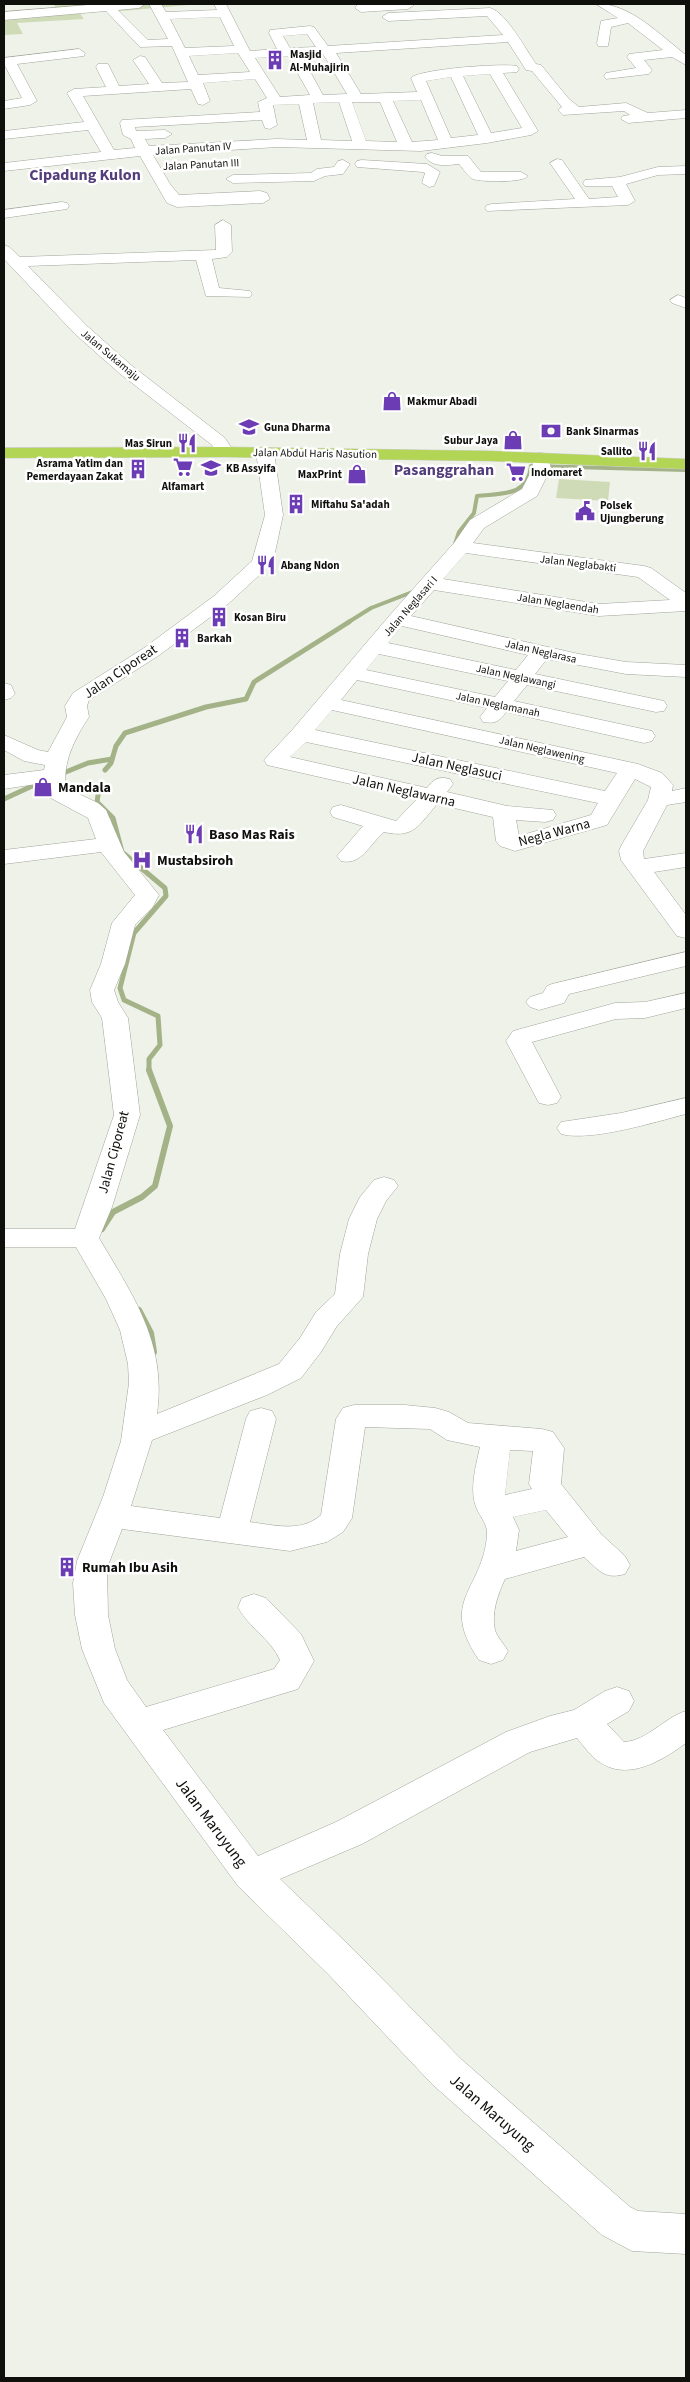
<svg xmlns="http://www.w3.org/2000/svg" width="690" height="2382" font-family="'Source Sans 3',sans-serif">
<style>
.green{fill:#cfdbb7}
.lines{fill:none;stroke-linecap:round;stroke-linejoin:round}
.stream-far2{stroke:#a4b288;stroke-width:4}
.stream-far1{stroke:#a4b288;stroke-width:5}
.stream{stroke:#a4b288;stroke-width:6}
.minor-casing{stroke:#a1a59b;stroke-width:1}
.highway-casing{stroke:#cfcfce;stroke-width:1}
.minor{fill:#fff;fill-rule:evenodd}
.highway{fill:#b2d555;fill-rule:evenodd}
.labels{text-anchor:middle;stroke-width:5;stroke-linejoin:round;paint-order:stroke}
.far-poi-label{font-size:11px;font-weight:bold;fill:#0f100c;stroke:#fff;text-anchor:start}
.far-street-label{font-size:11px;fill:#0f100c;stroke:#fff}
.street-label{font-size:14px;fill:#0f100c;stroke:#fff}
.poi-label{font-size:14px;font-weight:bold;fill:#0f100c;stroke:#fff;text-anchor:start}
.far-district-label{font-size:16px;font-weight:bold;fill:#533e7b;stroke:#fff}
.near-street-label{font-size:16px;fill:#0f100c;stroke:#fff}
</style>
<rect width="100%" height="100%" fill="#eff2e8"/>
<!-- green -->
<g class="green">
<path d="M54 4H199L111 12 107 8 78 11 84 19 17 23 23 34 4 35V11L56 10Z"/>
<path d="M559 479 610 482 608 501 556 498Z"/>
</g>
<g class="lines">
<!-- stream-far2 -->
<g class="stream-far2">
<path d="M455 544 459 532 474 513 477 496C501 493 528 497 531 466L686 470"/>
<path d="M347 623 371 608 415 591"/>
</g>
<!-- stream-far1 -->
<g class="stream-far1">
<path d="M105 770 111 763 116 746 125 733 206 707 246 699 254 682 349 622"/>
<path d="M61 774 88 763 112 759"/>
<path d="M99 788 97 802 113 818 122 852 165 888 166 896 134 933 120 988 124 1000 158 1016 160 1045 149 1059V1071"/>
<path d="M4 799 43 781"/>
</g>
<!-- stream -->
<g class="stream">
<path d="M102 1229 113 1212 142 1197 155 1186 170 1126 149 1070"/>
<path d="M139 1310 151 1333 154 1352"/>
</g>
<defs>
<g id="minor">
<path d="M100 4H145L139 8 118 10 148 40 168 39 149 4H161L166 12 217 10 214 4H226L250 51 277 49 269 33 270 30 310 26 314 27 328 46 503 35 487 16 388 21 382 17 388 13 490 8C506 12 526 50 536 64L541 65 569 99 579 107 626 103 648 113 686 110V118L628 123 621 119 623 116 630 115 624 111 563 115 558 110 562 107 532 71 526 70 508 42 336 53 361 94 417 92 411 78C419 69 503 63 517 66L519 69 517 72 503 73 538 131 531 135 487 143 421 151 277 147 153 155 170 184 179 195 260 191 267 193 270 199 263 203 177 207 167 203 140 156 4 171V163L101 152 88 130 4 139V131L84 122 67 93 74 89 106 87 96 67 98 64H108L119 86 149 84 133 60 140 56 145 57 162 83 188 82 172 46 140 47 106 11 4 20V12ZM220 17 234 46 185 48 170 19ZM307 34 316 47 290 48 283 36ZM238 53 250 72 198 75 189 56ZM323 54 347 94 323 95 301 55ZM288 56 310 95 280 97 255 58ZM490 74 522 128 491 133 463 76ZM451 77 478 135 451 138 426 81ZM255 79 267 98 258 102 260 112 122 120 120 123 123 135 131 139 135 148 114 150 83 96 191 89 198 104 203 105 210 101 203 83ZM421 100 438 140 412 142 393 101ZM339 102 352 141 321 140 313 103ZM352 102H380L397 142 366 141ZM299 104 307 140 277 139 149 146 145 139 165 138 172 134 165 130 136 131 135 127 262 120 265 128 270 129 277 125 273 105Z"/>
<path d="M369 4H413L414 5 408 9 361 12 355 8 357 5Z"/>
<path d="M596 4C629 2 661 36 686 55V65L672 57 644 60 652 70 649 74 606 79 604 76 606 73 636 68 627 57 629 54 663 50 628 23 611 27 608 46H598L597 43 601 21 618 18Z"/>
<path d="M79 49 85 53 84 56 17 64 37 101 30 105 4 109V101L22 98 4 64V58Z"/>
<path d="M432 153 442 156H468L481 172H521L528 176C523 183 481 182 473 179 467 176 463 168 459 164 447 165 434 168 425 157L427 154Z"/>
<path d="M557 159 562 160 589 199 618 197 612 186H585L583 183 585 180 620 177 658 167 686 166V174L658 175 626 184 635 201 628 205 487 211 485 208 487 205 492 204 575 199 550 163Z"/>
<path d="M343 160 350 164 343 174 325 176 314 181 233 183 226 179 233 175 311 173 317 169 334 167 338 161Z"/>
<path d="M362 160 427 164 440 172 434 186 429 187 422 183 425 173 423 172 357 167 355 164 357 161Z"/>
<path d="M62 202 67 203 69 206 67 209 4 218V210Z"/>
<path d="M223 220 231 225 232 252 227 257 212 259 219 288 250 291 252 294 250 297 206 296 196 260 28 266 87 326 131 365 225 438 234 452 231 456H219L212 445 119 373 75 334 4 259V245L9 247 20 257 216 250 215 225Z"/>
<path d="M678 295 686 298V308L672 303 670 300Z"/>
<path d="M265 447 271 448 274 452 283 515 274 557 266 569 228 604 158 656 89 700 87 706 89 717C75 738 62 763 66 788L98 803 106 810 124 852 159 895 152 908 135 925 125 964 114 990 118 1002 128 1018 140 1115 112 1207 99 1238C133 1296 167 1343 157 1414L279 1364 300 1338 316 1312 335 1294 340 1254 349 1219 360 1197 374 1180 384 1177 394 1180 398 1186 386 1201 377 1219 368 1254 363 1297 337 1326 321 1352 301 1378 267 1395 152 1440 131 1506 220 1518 246 1419 250 1411 261 1408 272 1411 276 1419 250 1522C274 1525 301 1533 321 1515L336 1419 343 1408 354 1405H405L435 1408 449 1412 468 1423 542 1429 553 1432 564 1448 561 1484 601 1534 625 1556 630 1565 625 1574C604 1580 599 1570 584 1557L505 1579C498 1594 491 1613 495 1630 497 1637 504 1644 508 1651L503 1660 491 1664 479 1660C438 1600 483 1590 487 1535 488 1523 478 1515 475 1504 470 1487 476 1465 480 1447L447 1440 430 1429 365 1427 352 1518 343 1532 327 1542 290 1551 122 1529 107 1568 108 1615 115 1649 127 1680 146 1707 274 1669 280 1660C271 1639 248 1627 238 1607L242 1598 254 1594 266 1598 301 1634 314 1661 298 1689 163 1730 258 1856 336 1822 506 1732 550 1716 574 1710 605 1691 617 1687 629 1691 634 1701 629 1711 607 1724 624 1742C647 1741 665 1717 686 1711V1743C663 1760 629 1781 601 1763 591 1757 584 1746 577 1738L530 1752 362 1844 280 1879 354 1950 461 2059 630 2207 638 2211 686 2214V2254L632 2251 602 2235 433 2085 328 1974 238 1886 104 1703 82 1649 75 1615 73 1583 77 1561 103 1497 121 1441 129 1383 128 1364 120 1330 106 1299 76 1247H4V1229H75L114 1115 102 1018 92 1002 90 990 101 964 112 923 135 895 101 852 4 864V850L96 839 88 818 47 796 43 783 4 789V775L44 770 45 765 24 761 4 750V735L38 750 48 752 67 717 65 706 73 693 144 648 214 596 252 561 265 515 256 452 259 448ZM510 1450 533 1451 529 1484 532 1489 505 1495ZM546 1510 568 1537 516 1551 519 1530 513 1517Z"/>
<path d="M541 453 547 454 551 468 537 496 484 528 473 543 644 566 651 568 686 593V611L599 616 434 590 411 616 579 654 626 662 686 665V677L626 674 547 659 535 674 664 701 667 706 664 711 656 712 527 685 514 701 652 731 655 736 652 741 644 743 506 712C499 722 495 724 483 722L480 717 487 708 357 680 341 700 638 764 662 773 673 785 672 791 686 788V802L667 805 643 851 644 859 686 853V867L654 872 686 915V938L677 936 621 860 619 851 621 846 648 800 651 787 635 779 607 825 515 851 500 846 496 841 493 817 437 804C419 825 414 839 384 832 369 845 361 866 341 861L337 856 363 826 333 817 330 812 333 807 341 805 396 821 417 799 267 765 264 760 293 729 390 615 454 543 470 520 522 489 533 468 532 458 535 454ZM466 553 638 577 670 600 599 604 443 579ZM402 626 528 655 516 670 388 643ZM379 654 508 681 495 697 366 670ZM332 710 617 773 605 791 315 730ZM306 742 598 803 591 815 519 836 516 820 545 822 553 820 556 815 553 810 507 806 447 792 453 784 450 779C438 776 434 779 427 788L290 757Z"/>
<path d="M4 683 11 685 15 694 11 698 4 700Z"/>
<path d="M686 952V966L569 994 564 1003 539 1010 530 1007 526 1002 530 997 543 993 547 986 552 984Z"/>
<path d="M686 993V1008L645 1018 616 1019 532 1042 561 1097 557 1103 548 1105 539 1103 506 1041 513 1031 615 1003 645 1002Z"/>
<path d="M686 1098V1114C655 1122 590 1142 561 1134L557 1128 561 1122 621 1113Z"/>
</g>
<path id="highway" d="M225 447 491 451 686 459V469L491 461 225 457 4 458V448Z"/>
</defs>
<!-- minor casing -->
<use href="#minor" class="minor-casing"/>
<!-- highway casing -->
<use href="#highway" class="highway-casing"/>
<!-- minor -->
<use href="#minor" class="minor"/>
<!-- highway -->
<use href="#highway" class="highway"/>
</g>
<!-- icons -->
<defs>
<symbol id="building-bare" viewBox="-9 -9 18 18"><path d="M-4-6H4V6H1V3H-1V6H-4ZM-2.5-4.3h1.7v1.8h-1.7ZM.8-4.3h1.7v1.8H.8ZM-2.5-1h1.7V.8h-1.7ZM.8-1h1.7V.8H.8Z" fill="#6c3cb4" stroke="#fff" stroke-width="2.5" paint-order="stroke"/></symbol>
<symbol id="shop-bare" viewBox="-9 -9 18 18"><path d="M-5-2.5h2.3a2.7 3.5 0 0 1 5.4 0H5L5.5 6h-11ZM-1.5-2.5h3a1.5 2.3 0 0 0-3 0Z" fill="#6c3cb4" stroke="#fff" stroke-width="2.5" paint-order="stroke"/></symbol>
<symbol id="school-bare" viewBox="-9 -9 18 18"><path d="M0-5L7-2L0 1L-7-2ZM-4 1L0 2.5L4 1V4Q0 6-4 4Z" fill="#6c3cb4" stroke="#fff" stroke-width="2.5" paint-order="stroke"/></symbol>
<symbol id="bank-bare" viewBox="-9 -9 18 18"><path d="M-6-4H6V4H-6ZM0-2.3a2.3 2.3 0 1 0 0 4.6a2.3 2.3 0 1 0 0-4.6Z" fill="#6c3cb4" stroke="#fff" stroke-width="2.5" paint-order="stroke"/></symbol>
<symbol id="restaurant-bare" viewBox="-9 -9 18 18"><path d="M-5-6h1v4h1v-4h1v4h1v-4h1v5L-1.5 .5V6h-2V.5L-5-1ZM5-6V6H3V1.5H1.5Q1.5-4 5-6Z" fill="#6c3cb4" stroke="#fff" stroke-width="2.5" paint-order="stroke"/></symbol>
<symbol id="supermarket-bare" viewBox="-9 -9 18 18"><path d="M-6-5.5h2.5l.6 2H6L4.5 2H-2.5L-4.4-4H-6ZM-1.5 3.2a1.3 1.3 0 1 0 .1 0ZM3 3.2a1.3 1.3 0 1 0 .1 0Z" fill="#6c3cb4" stroke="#fff" stroke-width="2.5" paint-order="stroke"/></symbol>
<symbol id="civic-bare" viewBox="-9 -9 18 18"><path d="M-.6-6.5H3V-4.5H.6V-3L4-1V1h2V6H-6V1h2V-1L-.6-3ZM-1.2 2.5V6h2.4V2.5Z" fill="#6c3cb4" stroke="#fff" stroke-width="2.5" paint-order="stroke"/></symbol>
<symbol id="hospital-bare" viewBox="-9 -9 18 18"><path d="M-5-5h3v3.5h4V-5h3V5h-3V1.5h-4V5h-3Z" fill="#6c3cb4" stroke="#fff" stroke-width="2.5" paint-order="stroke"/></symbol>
</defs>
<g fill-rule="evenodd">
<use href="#building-bare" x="261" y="46" width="28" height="28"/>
<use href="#shop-bare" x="378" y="387" width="28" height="28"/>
<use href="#school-bare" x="235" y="413" width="28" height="28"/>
<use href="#bank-bare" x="537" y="417" width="28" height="28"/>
<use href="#shop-bare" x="499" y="426" width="28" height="28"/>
<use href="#restaurant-bare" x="173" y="429" width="28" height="28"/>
<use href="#restaurant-bare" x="633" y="437" width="28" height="28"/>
<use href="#supermarket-bare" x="169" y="453" width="28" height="28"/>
<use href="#school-bare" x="197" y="454" width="28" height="28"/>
<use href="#building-bare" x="124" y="455" width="28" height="28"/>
<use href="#supermarket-bare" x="502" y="458" width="28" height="28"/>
<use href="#shop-bare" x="343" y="460" width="28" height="28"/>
<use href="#building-bare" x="282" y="490" width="28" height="28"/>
<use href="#civic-bare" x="571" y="497" width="28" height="28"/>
<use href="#restaurant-bare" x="252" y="551" width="28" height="28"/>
<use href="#building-bare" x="205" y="603" width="28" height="28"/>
<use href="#building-bare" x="168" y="624" width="28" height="28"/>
<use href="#shop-bare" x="29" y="773" width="28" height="28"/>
<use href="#restaurant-bare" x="180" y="820" width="28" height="28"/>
<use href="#hospital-bare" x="128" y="846" width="28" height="28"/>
<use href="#building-bare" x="53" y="1553" width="28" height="28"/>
</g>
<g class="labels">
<!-- far-poi labels -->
<g class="far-poi-label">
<text x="290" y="58">Masjid<tspan x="290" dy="13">Al-Muhajirin</tspan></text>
<text x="407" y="405">Makmur Abadi</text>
<text x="264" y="431">Guna Dharma</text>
<text x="566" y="435">Bank Sinarmas</text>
<text x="498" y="444" text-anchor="end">Subur Jaya</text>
<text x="172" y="447" text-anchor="end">Mas Sirun</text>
<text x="632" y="455" text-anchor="end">Sallito</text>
<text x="123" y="467" text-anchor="end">Asrama Yatim dan<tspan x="123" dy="13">Pemerdayaan Zakat</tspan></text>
<text x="226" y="472">KB Assyifa</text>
<text x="531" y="476">Indomaret</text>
<text x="342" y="478" text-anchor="end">MaxPrint</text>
<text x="183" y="490" text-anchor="middle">Alfamart</text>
<text x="311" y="508">Miftahu Sa'adah</text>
<text x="600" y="509">Polsek<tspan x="600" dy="13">Ujungberung</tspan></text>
<text x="281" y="569">Abang Ndon</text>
<text x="234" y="621">Kosan Biru</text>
<text x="197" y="642">Barkah</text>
</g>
<!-- far-street labels -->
<g class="far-street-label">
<text transform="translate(193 148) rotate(-4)" y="4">Jalan Panutan IV</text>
<text transform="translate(201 164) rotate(-3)" y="4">Jalan Panutan III</text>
<text transform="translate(111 355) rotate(40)" y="4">Jalan Sukamaju</text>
<text transform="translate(315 453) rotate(1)" y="4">Jalan Abdul Haris Nasution</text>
<text transform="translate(578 563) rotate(7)" y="4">Jalan Neglabakti</text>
<text transform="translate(558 603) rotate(9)" y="4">Jalan Neglaendah</text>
<text transform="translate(410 606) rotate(-49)" y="4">Jalan Neglasari I</text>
<text transform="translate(541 651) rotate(13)" y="4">Jalan Neglarasa</text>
<text transform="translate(516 676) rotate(12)" y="4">Jalan Neglawangi</text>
<text transform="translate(498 704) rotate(12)" y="4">Jalan Neglamanah</text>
<text transform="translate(542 749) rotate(13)" y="4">Jalan Neglawening</text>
</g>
<!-- street labels -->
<g class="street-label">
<text transform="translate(120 671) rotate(-34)" y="5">Jalan Ciporeat</text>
<text transform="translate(457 766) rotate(12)" y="5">Jalan Neglasuci</text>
<text transform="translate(404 790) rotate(13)" y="5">Jalan Neglawarna</text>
<text transform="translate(554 832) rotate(-15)" y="5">Negla Warna</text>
<text transform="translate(113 1152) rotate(-75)" y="5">Jalan Ciporeat</text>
</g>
<!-- poi labels -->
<g class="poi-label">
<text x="58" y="792">Mandala</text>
<text x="209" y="839">Baso Mas Rais</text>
<text x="157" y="865">Mustabsiroh</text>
<text x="82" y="1572">Rumah Ibu Asih</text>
</g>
<!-- far-district labels -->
<g class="far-district-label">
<text x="85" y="180">Cipadung Kulon</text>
<text x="444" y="475">Pasanggrahan</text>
</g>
<!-- near-street labels -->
<g class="near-street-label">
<text transform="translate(212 1822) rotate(53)" y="6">Jalan Maruyung</text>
<text transform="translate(493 2112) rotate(41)" y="6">Jalan Maruyung</text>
</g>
</g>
<!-- border -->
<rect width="690" height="2382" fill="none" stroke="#0f100c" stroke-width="10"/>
</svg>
